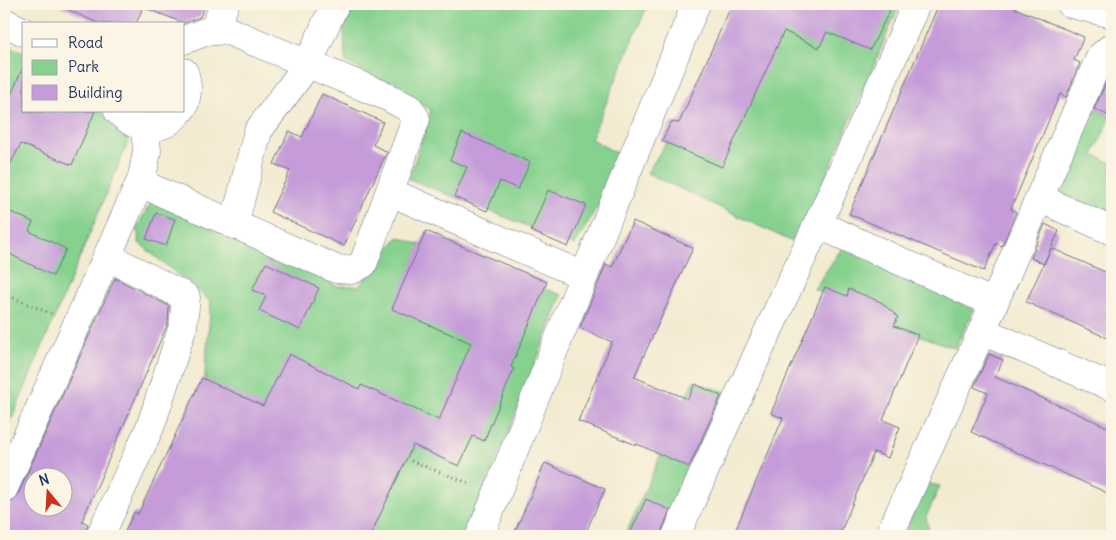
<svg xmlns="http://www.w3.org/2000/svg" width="1116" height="540" font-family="Delius,sans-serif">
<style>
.green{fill:#86d18e;stroke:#508076}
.building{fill:#c59cd9;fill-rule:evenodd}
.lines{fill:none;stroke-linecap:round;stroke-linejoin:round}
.minor-casing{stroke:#677186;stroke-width:29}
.path{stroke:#677186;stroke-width:3;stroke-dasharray:1 4;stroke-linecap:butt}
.minor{stroke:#fff;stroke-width:28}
</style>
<rect width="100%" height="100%" fill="#fcf5e5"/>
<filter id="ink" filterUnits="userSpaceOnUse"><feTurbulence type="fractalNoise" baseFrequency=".02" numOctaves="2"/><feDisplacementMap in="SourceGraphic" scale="10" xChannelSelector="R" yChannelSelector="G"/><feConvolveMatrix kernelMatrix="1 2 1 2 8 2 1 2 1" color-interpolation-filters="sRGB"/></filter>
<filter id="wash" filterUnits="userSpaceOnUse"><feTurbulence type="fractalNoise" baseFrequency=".0096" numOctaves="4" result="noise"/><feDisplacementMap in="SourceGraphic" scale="20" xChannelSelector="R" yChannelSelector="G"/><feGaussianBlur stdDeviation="1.12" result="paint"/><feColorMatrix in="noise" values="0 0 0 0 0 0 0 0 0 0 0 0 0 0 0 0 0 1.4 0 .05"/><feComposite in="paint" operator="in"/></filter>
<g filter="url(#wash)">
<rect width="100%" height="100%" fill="#f3ebd1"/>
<!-- green -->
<g class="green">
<path d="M356 4H648L591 139 625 158 575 245 409 179 431 110 345 61 344 29Z"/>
<path d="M754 4H900L797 244 647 173Z"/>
<path d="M4 44 24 52V111H101L116 129 129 140 4 438Z"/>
<path d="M1093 109 1111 117 1093 155 1112 163V219L1061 195Z"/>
<path d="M153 199 337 286H359L398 237 562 295 508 433 464 536H207L205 372 211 302 139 243 137 227Z"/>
<path d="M842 248 974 310 955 348 918 335 814 289Z"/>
<path d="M693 381 729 393 667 536H625Z"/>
<path d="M925 483 940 486 926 517 930 536H904Z"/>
</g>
<g id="blocks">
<!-- building -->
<g class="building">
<path d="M55 4H206L200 17 184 23 143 7 136 24H100Z"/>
<path d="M732 4H893L870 50 827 32 819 48 784 31 722 167 662 141 671 122 679 123Z"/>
<path d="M939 4H1005L1084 37 1074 60 1080 63 1066 97 1060 94 1011 209 1016 212 1002 246 996 243 984 271 849 214Z"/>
<path d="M24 65V112L95 111 72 165 21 144 4 176V111Z"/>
<path d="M1109 76 1112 77V117L1094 109Z"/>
<path d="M322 94 383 122 373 145 387 152 344 246 270 212 290 171 274 164 289 131 302 137Z"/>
<path d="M462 133 530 162 518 189 500 181 487 211 454 197 467 167 450 160Z"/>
<path d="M548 190 586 205 568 247 531 231Z"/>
<path d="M4 209 33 222 29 231 66 249 53 276 4 251Z"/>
<path d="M156 213 175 219 166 246 146 239Z"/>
<path d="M633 221 693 248 634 377 688 399 695 384 721 396 689 467 637 444 636 445 578 421 612 342 580 328 606 264 612 267Z"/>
<path d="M1045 224 1059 231 1044 264 1031 258Z"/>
<path d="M426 231 547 282 511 367 514 369 484 441 473 436 459 466 413 445 370 536H123L134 512 138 514 202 378 263 406 289 354 359 389 361 385 439 420 471 343 392 309Z"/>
<path d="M1051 248 1112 275V340L1026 302Z"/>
<path d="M266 263 319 288 300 330 259 311 266 296 252 290Z"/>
<path d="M115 278 169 306 168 323 82 521 88 524 85 536H4V514L9 502 14 500 18 494ZM32 478H62V508H32Z"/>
<path d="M825 287 847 296 849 289 881 302 898 317 894 326 918 335 883 420 900 427 888 458 874 452 839 536H733L783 418 771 413Z"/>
<path d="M989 354 1003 360 995 377 1112 429V495L971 432 988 393 974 387Z"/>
<path d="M545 463 605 489 584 536H513Z"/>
<path d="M646 499 670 510 662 530 661 536H629Z"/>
</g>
</g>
</g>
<g filter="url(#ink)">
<use href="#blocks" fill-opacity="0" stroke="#677186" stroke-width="1"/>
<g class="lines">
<defs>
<g id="minor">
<path d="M1071 4 1112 14"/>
<path d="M4 22 24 32"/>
<path d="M213 31 225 4"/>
<path d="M184 72C188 84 188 93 184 106"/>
<path d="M118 111C138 131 161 134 180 111"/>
<path d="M140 183 336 269 352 270 363 264 416 119 410 109 388 97 226 30 205 32 184 40"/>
<path d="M390 192 584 276"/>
<path d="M1039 198 1112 231"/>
<path d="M817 224 994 303"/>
<path d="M234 225 258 131 308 64 335 4"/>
<path d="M982 331 1112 387"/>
<path d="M4 488 142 178 147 151 145 127"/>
<path d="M100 536 151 425 183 326 186 297 107 256"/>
<path d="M480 536 568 315 696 4"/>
<path d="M676 536C753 357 840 183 916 4"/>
<path d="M889 536 982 331 1100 57 1112 47"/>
</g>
</defs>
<!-- minor casing -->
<use href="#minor" class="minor-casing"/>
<!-- path -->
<g class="path">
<path d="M4 294 52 314"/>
<path d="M411 461 471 484"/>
</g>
<!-- minor -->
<use href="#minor" class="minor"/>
</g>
</g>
<!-- margin -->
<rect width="1116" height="540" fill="none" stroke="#fcf5e5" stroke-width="20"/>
<!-- legend -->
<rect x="22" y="22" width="162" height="90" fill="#fcf5e5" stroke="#a2a6af"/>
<rect x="32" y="39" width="25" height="8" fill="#ffffff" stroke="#a2a6af"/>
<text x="68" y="48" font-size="15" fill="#1b2f5e">Road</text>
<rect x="32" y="60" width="25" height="15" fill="#86d18e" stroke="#a2a6af"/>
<text x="68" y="72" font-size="15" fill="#1b2f5e">Park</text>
<rect x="32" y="85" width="25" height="15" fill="#c59cd9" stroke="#a2a6af"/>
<text x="68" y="98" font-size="15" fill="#1b2f5e">Building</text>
<!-- north arrow -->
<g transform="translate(48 492) rotate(342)"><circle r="24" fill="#fcf5e5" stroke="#a2a6af"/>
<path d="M0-4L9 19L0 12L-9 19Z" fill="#c8321e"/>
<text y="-8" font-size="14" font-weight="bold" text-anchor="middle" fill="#1b2f5e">N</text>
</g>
</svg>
